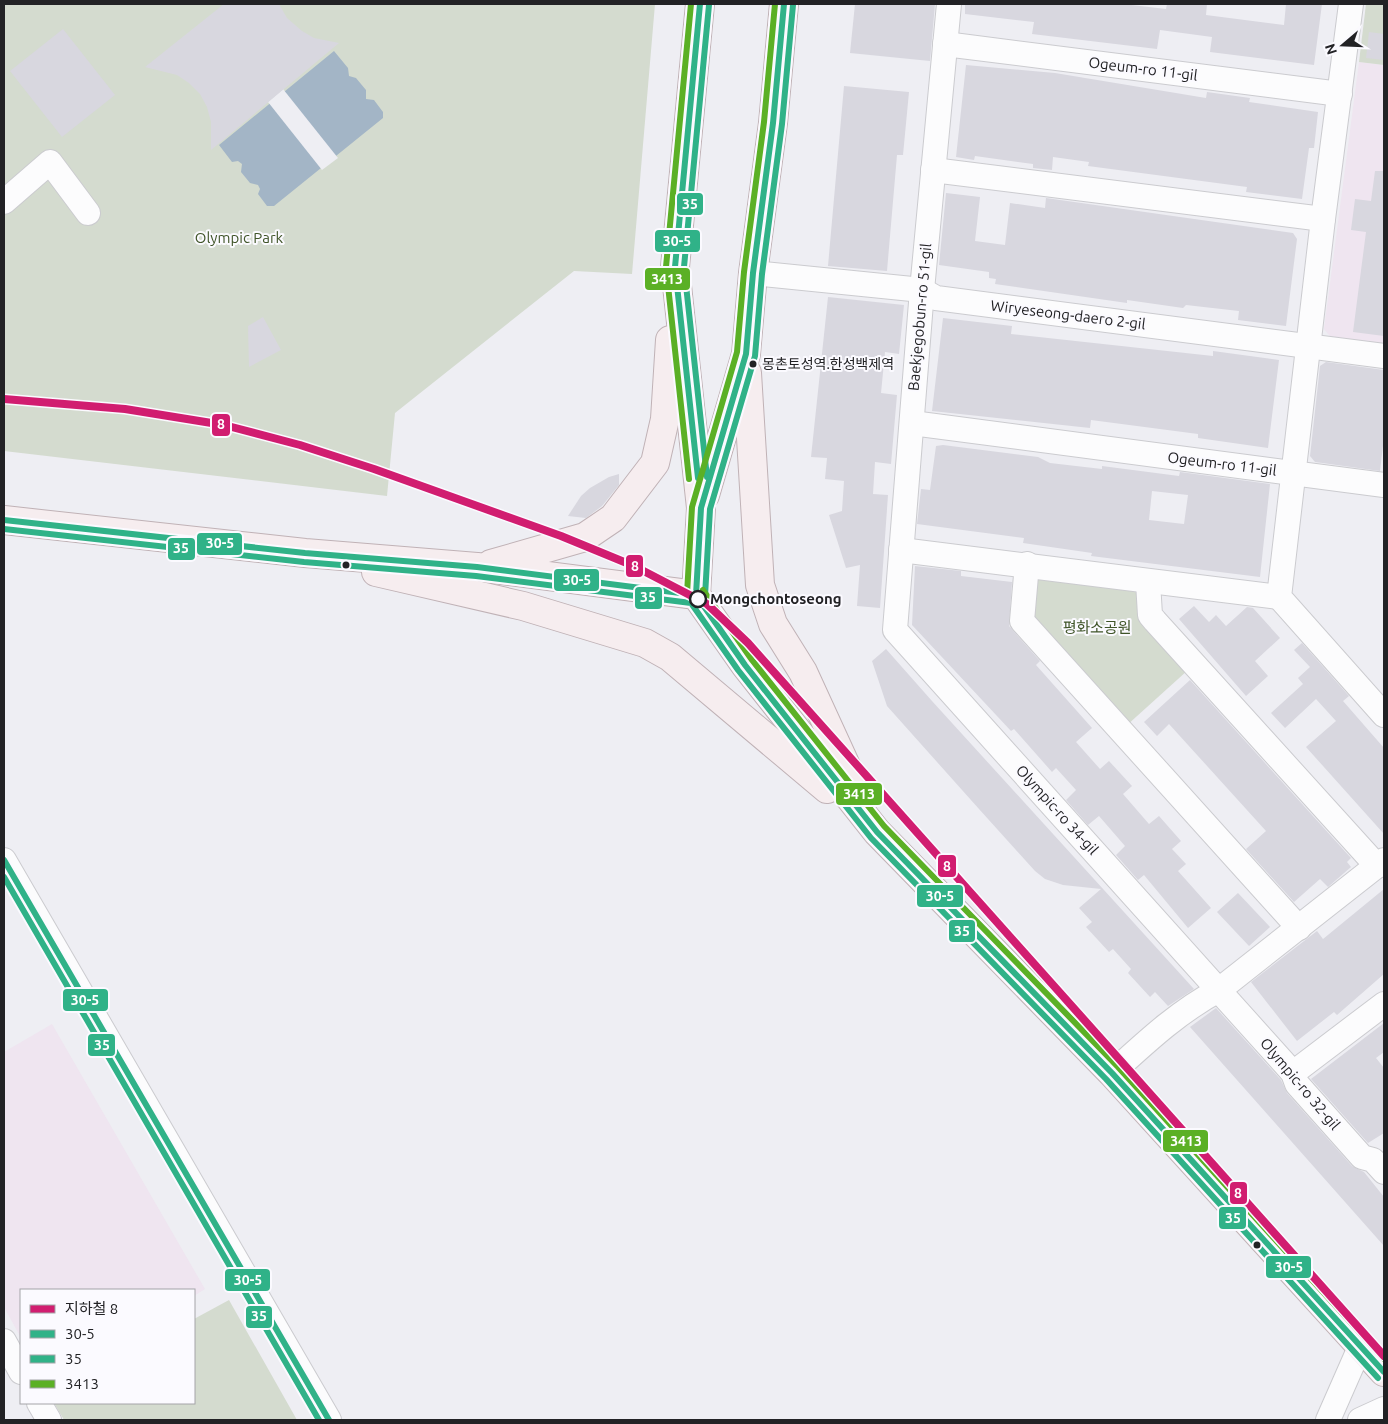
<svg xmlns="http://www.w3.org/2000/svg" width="1388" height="1424" font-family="Ubuntu,'Noto Sans KR',sans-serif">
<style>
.education{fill:#efe5f0}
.green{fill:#d4dbcf}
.water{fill:#a3b5c6}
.pier{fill:#eeeef3}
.building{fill:#d8d7df;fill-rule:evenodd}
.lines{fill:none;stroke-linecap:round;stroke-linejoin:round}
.minor-casing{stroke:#cbcbcf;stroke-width:26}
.major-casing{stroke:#c0b2b6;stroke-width:30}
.minor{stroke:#fcfcfd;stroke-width:24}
.major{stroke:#f6edef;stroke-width:28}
.bus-1-casing{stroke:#fbfaff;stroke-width:10}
.bus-2-casing{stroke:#fbfaff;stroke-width:10}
.bus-3-casing{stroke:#fbfaff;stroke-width:10}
.bus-1{stroke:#30b288;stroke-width:6}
.bus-2{stroke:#30b288;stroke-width:6}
.bus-3{stroke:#5bb025;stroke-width:6}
.metro-1-casing{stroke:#fbfaff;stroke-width:11}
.metro-1{stroke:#d11d70;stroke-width:8}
.bus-dot{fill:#222225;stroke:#fbfaff;stroke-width:2}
.stop-dot{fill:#fbfaff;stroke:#222225;stroke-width:2.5}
.labels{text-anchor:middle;stroke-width:4;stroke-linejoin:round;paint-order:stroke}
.bus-label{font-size:14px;fill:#222225;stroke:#fbfaff;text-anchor:start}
.street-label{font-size:15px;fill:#222225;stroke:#fbfaff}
.park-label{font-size:15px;fill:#3f5428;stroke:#fbfaff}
.stop-label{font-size:15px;font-weight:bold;fill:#222225;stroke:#fbfaff;text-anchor:start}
.line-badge{stroke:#fbfaff;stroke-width:2}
.badge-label{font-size:14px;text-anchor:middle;font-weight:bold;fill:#fff}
</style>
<rect width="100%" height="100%" fill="#eeeef3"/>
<!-- education -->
<g class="education">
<path d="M1359 62 1384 65V347L1333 340 1324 329Z"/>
<path d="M52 1024 205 1289 194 1296V1290H21V1338L4 1307V1052Z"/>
</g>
<!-- green -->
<g class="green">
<path d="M4 4H655L632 274 574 271 395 413 387 496 4 451Z"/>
<path d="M1366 4H1384V65L1359 62Z"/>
<path d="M1043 575 1132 587 1188 670 1126 726 1029 619 1033 584Z"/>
<path d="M229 1300 297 1420H64L54 1403H194V1319Z"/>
</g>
<!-- water -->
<path class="water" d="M334 51 348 68 349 76 356 78 366 90V99L374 100 383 112V118L274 206H267L258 194 260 189 258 185 250 183 241 172 242 164 238 161 232 162 219 145Z"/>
<!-- pier -->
<path class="pier" d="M283 89 338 158 322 170 268 102Z"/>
<!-- building -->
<g class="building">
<path d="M224 4H279L287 18 302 31 314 38 339 43 211 150V122L207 107 200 94 189 83 177 75 145 67Z"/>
<path d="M855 4H935L930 61 850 53Z"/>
<path d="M965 4H1123L1166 9 1167 4H1207L1206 15 1284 25 1286 4H1322L1314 65 1210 52 1212 37 1160 30 1157 49 1032 34 1034 22 965 14Z"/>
<path d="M63 29 115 95 62 137 10 71Z"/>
<path d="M1369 32 1384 34V60L1366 58Z"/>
<path d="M966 65 1055 73 1206 98 1207 92 1250 98 1249 102 1318 112 1314 148H1309L1302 199 1246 192 1247 187 1088 166 1089 162 1053 157 1052 170 1033 168V164L975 156 974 160 956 157Z"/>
<path d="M844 86 909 92 903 155H897L887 271 828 266Z"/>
<path d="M1375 171H1384V336L1353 332 1366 232 1351 230 1355 199 1371 201Z"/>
<path d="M946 193 980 197 975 241 1005 245 1010 203 1045 208 1046 198 1293 233 1297 239 1286 326 1238 320 1239 311 1186 305 1183 308 1127 300V303L995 284 996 279 989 278V272L939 265Z"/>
<path d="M828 297 904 305 899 354 885 352 881 393 897 395 891 464 875 462 873 494 888 495 880 608 857 606 860 565 846 568 829 515 842 511 844 481 825 479 827 458 811 457Z"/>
<path d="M263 317 281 350 249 367 248 326Z"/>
<path d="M943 318 1012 326 1011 334 1213 356V351L1279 360 1268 448 1198 438V434L1091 420 1090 428 932 411Z"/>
<path d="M1326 362 1384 370V437L1380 471 1315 462 1310 456 1320 366Z"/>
<path d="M943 445 1038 457 1050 463 1102 469V466L1179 476 1180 472 1270 484 1260 577 1091 556 1092 553 1023 543 1024 538 917 524 921 489 930 490 936 446ZM1152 491 1188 495 1184 524 1149 520Z"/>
<path d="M619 474V485L602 506 586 518 568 516 581 496 590 488 609 477Z"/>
<path d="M915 566 961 571V576L1012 582 1009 626 1040 661 1036 665 1092 728 1076 742 1100 769 1109 761 1132 786 1123 794 1149 824 1159 816 1181 841 1172 849 1186 864 1178 871 1211 908 1188 928 1144 875 1138 880 1116 855 1125 846 1099 816 1088 825 1066 800 1076 790 1056 768 1052 772 1014 729 1011 731 912 625Z"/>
<path d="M1194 606 1209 622 1216 615 1226 626 1247 607 1253 608 1280 638 1255 661 1268 676 1246 696 1179 619Z"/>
<path d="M1302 643 1349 696 1343 701 1384 748V834L1306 747 1336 721 1316 699 1285 728 1271 713 1303 684 1298 678 1310 667 1294 650Z"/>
<path d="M886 649 932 701 1194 989 1168 1006 1155 992 1150 997 1128 973 1131 969 1113 949 1109 952 1086 927 1092 922 1079 908 1101 889 1063 885 1045 879 1035 871 979 809 887 706 872 661Z"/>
<path d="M1190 680 1351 858 1347 862 1351 867 1328 887 1320 879 1294 902 1246 849 1266 831 1169 724 1157 736 1144 722Z"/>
<path d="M1384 889V974L1337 1015 1334 1012 1297 1041 1251 982 1317 931 1323 939Z"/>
<path d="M1238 893 1270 927 1249 946 1217 912Z"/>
<path d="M1216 1008 1281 1080 1287 1093 1352 1166 1364 1172 1384 1197V1246L1190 1027Z"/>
<path d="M1384 1023V1052L1376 1058 1384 1068V1133L1368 1143 1311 1079Z"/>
</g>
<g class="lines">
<defs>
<g id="minor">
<path d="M949 4 922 290 895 630 1293 1073 1297 1084 1362 1157 1373 1160 1384 1172"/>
<path d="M1351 4 1323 219 1279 597 1384 715"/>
<path d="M945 44 1340 94"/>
<path d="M933 170 1323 219"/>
<path d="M4 202 50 162 88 213"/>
<path d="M753 273 922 290 936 298 1384 356"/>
<path d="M912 423 1384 485"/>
<path d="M901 550 1279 597"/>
<path d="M1027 564 1022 621 1299 928"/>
<path d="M1148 582 1150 615 1155 621 1377 866"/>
<path d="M4 860 329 1420"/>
<path d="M1112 1073C1146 1042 1179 1011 1219 990L1384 860"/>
<path d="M1293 1073 1384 1004"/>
<path d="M4 1341 21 1372"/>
<path d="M39 1403 49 1420"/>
<path d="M1328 1420 1361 1345"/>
<path d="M1360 1420 1384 1409"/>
</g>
<g id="major">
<path d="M747 373 760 585 773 624 803 672 858 792"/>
<path d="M705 495 746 354 753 273 773 123 784 4"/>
<path d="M4 520 305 553 477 567 696 595 745 665 877 832 1112 1073 1384 1372"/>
<path d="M491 564 585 537 613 518 655 463 665 419 670 340"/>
<path d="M376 572 523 606 645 643 670 657 827 789"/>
<path d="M696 595 701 508 675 267 700 4"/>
</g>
</defs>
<!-- minor casing -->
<use href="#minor" class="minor-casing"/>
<!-- major casing -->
<use href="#major" class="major-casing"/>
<!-- minor -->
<use href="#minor" class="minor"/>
<!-- major -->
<use href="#major" class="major"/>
<defs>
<g id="bus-1">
<path d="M698 478 675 267 700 4"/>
<path d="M4 520 305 553 477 567 696 595 745 665 877 832 1112 1073 1384 1372"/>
<path d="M696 595 701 508 746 354 753 273 773 123 784 4"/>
<path d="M4 860 329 1420"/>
</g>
<g id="bus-2">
<path d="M707 477 684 267 709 5"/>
<path d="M4 529 304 562 476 576 691 603 738 670 871 838 1106 1079 1378 1378"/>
<path d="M705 596 710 509 755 356 762 274 782 124 793 5"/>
<path d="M4 877 319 1420"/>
</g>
<g id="bus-3">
<path d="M689 479 666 267 691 4"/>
<path d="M703 590 752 660 884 826 1118 1067 1384 1359"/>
<path d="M687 594 692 507 737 352 744 272 764 122 775 4"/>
</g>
</defs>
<!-- bus-1 casing -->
<use href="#bus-1" class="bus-1-casing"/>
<!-- bus-2 casing -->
<use href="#bus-2" class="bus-2-casing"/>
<!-- bus-3 casing -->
<use href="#bus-3" class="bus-3-casing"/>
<!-- bus-1 -->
<use href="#bus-1" class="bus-1"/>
<!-- bus-2 -->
<use href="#bus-2" class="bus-2"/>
<!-- bus-3 -->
<use href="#bus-3" class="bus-3"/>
<defs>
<path id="metro-1" d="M4 399 125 409 224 425 300 445 374 469 561 536 634 566 707 604 748 643 1384 1356"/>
</defs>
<!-- metro-1 casing -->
<use href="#metro-1" class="metro-1-casing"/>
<!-- metro-1 -->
<use href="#metro-1" class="metro-1"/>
</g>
<!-- markers -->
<g class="bus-dot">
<circle cx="753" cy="364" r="4.5"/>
<circle cx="346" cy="565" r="4.5"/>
<circle cx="1257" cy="1245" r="4.5"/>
</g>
<circle class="stop-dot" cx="698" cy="599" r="8"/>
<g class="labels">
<!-- bus labels -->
<g class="bus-label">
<text x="762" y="369">몽촌토성역.한성백제역</text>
</g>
<!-- street labels -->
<g class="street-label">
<text transform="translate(1143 69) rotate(7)" y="5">Ogeum-ro 11-gil</text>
<text transform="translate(1068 315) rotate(7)" y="5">Wiryeseong-daero 2-gil</text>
<text transform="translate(920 317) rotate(-85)" y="5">Baekjegobun-ro 51-gil</text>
<text transform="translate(1222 464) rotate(7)" y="5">Ogeum-ro 11-gil</text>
<text transform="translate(1057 810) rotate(48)" y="5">Olympic-ro 34-gil</text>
<text transform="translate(1300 1084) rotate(50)" y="5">Olympic-ro 32-gil</text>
</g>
<!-- park labels -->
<g class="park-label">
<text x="239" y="243">Olympic Park</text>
<text x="1097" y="633">평화소공원</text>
</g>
<!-- stop labels -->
<g class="stop-label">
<text x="710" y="604">Mongchontoseong</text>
</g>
</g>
<g class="line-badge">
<rect x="676" y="192" width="28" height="24" rx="5" fill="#30b288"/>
<rect x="654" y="229" width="47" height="24" rx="5" fill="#30b288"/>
<rect x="644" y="267" width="47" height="24" rx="5" fill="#5bb025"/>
<rect x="211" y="413" width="20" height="24" rx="5" fill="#d11d70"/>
<rect x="196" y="532" width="47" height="24" rx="5" fill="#30b288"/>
<rect x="167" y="537" width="29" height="24" rx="5" fill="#30b288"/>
<rect x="625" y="554" width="19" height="24" rx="5" fill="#d11d70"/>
<rect x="553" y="568" width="47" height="24" rx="5" fill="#30b288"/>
<rect x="634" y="586" width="29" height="24" rx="5" fill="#30b288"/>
<rect x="835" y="782" width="48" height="24" rx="5" fill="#5bb025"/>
<rect x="937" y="854" width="20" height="24" rx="5" fill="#d11d70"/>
<rect x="916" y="884" width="48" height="24" rx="5" fill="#30b288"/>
<rect x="948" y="919" width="28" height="24" rx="5" fill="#30b288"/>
<rect x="62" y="988" width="47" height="24" rx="5" fill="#30b288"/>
<rect x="87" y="1033" width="29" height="24" rx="5" fill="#30b288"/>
<rect x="1162" y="1129" width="47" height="24" rx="5" fill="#5bb025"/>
<rect x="1229" y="1181" width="19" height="24" rx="5" fill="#d11d70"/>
<rect x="1218" y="1206" width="29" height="24" rx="5" fill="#30b288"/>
<rect x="1265" y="1255" width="47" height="24" rx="5" fill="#30b288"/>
<rect x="224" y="1268" width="47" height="24" rx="5" fill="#30b288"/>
<rect x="245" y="1305" width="28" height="24" rx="5" fill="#30b288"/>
</g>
<g class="badge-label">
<text x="690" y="209">35</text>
<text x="677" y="246">30-5</text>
<text x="667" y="284">3413</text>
<text x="221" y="429">8</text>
<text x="220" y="548">30-5</text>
<text x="181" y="553">35</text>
<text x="635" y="571">8</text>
<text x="577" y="585">30-5</text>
<text x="648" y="602">35</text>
<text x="859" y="799">3413</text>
<text x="947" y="871">8</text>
<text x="940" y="901">30-5</text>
<text x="962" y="936">35</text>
<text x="85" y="1005">30-5</text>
<text x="102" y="1050">35</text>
<text x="1186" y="1146">3413</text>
<text x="1238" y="1198">8</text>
<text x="1233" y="1223">35</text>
<text x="1289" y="1272">30-5</text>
<text x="248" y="1285">30-5</text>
<text x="259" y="1321">35</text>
</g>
<!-- border -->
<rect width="1388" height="1424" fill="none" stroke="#222225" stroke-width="10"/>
<!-- legend -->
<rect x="20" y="1289" width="175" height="115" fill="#fbfaff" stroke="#a4a4a8"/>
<rect x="30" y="1305" width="25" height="8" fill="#d11d70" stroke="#a4a4a8"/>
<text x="65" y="1314" font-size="15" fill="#222225">지하철 8</text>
<rect x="30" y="1330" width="25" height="8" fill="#30b288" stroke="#a4a4a8"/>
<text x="65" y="1339" font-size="15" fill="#222225">30-5</text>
<rect x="30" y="1355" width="25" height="8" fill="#30b288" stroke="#a4a4a8"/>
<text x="65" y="1364" font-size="15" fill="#222225">35</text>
<rect x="30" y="1380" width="25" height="8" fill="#5bb025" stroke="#a4a4a8"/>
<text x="65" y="1389" font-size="15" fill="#222225">3413</text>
<!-- north arrow -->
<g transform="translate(1343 45) rotate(251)" stroke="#fbfaff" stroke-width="4" paint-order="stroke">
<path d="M0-4L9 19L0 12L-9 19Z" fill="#222225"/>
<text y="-8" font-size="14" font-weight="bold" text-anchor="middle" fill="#222225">N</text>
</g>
</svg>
